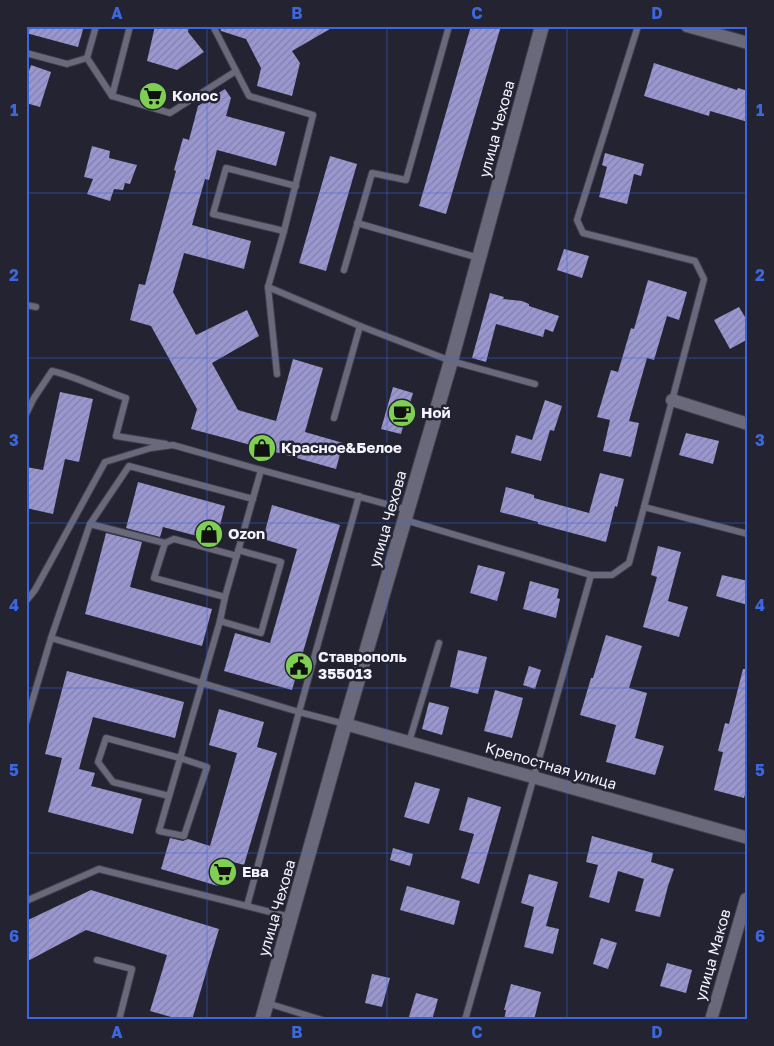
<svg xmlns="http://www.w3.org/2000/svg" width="774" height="1046" font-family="'Golos Text',sans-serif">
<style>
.building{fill:url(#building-hatch)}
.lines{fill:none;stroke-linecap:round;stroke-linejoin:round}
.service-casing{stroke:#403f4b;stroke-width:8}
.minor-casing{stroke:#403f4b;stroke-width:14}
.tertiary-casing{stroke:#403f4b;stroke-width:16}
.service{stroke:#69697b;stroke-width:6}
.minor{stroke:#69697b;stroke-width:12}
.tertiary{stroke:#69697b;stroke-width:14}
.grid{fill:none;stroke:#3d67de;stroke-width:1;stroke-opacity:0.55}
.labels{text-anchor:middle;stroke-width:5;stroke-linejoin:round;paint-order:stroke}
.poi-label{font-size:15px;font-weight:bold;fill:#f4f4fe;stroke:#232332;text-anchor:start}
.street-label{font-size:15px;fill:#f4f4fe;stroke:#232332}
.neatline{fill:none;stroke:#3d67de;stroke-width:2}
.grid-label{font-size:16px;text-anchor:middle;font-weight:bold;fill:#3d67de}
</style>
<defs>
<pattern id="building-hatch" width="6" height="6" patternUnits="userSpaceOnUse" patternTransform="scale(1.25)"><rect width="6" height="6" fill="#9a97d0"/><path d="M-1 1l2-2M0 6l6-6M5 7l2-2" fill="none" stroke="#8280a8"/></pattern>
</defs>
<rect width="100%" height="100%" fill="#232332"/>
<!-- building -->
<g class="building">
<path d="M26 26H84L78 47 26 33Z"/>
<path d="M155 26H189L188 32 204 52 177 70 147 61Z"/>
<path d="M220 26H335L292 51 300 63 292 96 257 86 261 68 246 39 221 31Z"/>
<path d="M471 26H501L446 214 419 206Z"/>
<path d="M654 63 737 90 738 88 748 91V122L710 111 709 116 644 96Z"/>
<path d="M31 65 51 72 40 107 26 103V80Z"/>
<path d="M225 89 231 98 226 116 285 132 276 166 217 150 209 180 205 179 192 225 251 241 244 269 184 253 173 292 196 335 247 310 259 336 212 363 238 410 276 421 293 359 323 368 305 432 343 443 336 469 229 439 191 429 197 409 151 326 130 320 139 284 145 285 176 171 174 170 183 138 189 140 198 106Z"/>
<path d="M92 146 110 151 109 158 137 165 130 184 125 183 123 190 114 189 110 201 87 194 93 179 84 177Z"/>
<path d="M605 153 644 164 641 176 634 174 627 204 599 197 607 167 602 165Z"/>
<path d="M330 156 357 164 326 271 299 263Z"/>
<path d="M564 249 589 256 582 278 557 270Z"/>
<path d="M648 280 687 292 679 320 667 316 654 360 647 358 629 421 639 423 631 457 603 451 610 420 597 417 611 370 618 372 631 328 634 329Z"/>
<path d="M490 293 504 297 503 299 522 301 529 304V306L559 316 553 332 545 329 543 337 496 324 486 362 472 358Z"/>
<path d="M739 307 748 322V339L730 349 714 320Z"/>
<path d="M393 387 413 393 401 434 381 429Z"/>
<path d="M60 392 93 399 79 462 65 459 53 514 26 508V467L43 470Z"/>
<path d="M545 400 562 406 554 431 550 430 541 461 511 453 516 435 532 440Z"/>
<path d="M686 433 719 441 713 464 679 455Z"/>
<path d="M600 473 624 479 617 507 615 506 606 542 538 524V522L500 512 506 487 534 495V498L589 513Z"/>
<path d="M138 482 225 506 216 541 163 527 160 537 126 528Z"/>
<path d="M272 505 340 525 292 690 224 671 235 633 270 643 297 549 263 539Z"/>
<path d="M106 533 142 542 130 587 212 609 202 646 85 614Z"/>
<path d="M658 546 681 552 668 601 688 607 679 637 643 627 657 577 651 575Z"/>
<path d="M478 565 505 572 497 601 470 593Z"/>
<path d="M722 575 748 581V605L716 596Z"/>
<path d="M530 581 559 589 557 598 560 599 556 618 523 609Z"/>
<path d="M606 635 642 646 629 688 647 693 635 738 664 746 655 775 606 762 616 725 580 715 591 678H593Z"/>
<path d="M458 650 487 657 478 694 450 687Z"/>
<path d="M529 666 541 670 535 689 523 685Z"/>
<path d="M743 669H748V784L744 798 714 790 723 752 718 751 725 723 729 724Z"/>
<path d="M67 671 184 702 175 738 93 717 79 769 95 773 91 786 142 799 133 834 48 812 62 758 45 754Z"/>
<path d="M495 690 523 698 512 738 484 731Z"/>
<path d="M429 702 449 707 442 735 422 729Z"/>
<path d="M219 709 264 722 257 747 277 753 244 865 226 860 218 886 161 869 170 838 183 841 188 839 210 846 237 753 209 745Z"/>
<path d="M415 782 440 789 429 824 404 817Z"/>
<path d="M468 797 501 807 479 884 461 878 474 834 459 830Z"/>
<path d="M592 836 653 853 651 862 674 869 668 886 660 917 635 911 644 879 618 871 609 903 589 897 598 865 586 862Z"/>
<path d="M393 848 413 854 410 866 390 860Z"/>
<path d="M529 874 558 882 546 926 559 929 553 954 524 947 534 907 521 903Z"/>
<path d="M407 886 460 901 454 925 400 910Z"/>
<path d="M91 890 219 929 192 1020H182L150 1011 167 955 86 930 26 962V921Z"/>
<path d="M601 938 617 943 608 969 593 964Z"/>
<path d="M667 963 692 970 686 993 660 986Z"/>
<path d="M372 974 390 978 382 1007 365 1003Z"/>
<path d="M511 984 541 992 534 1020H504L506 1010H504Z"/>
<path d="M416 993 438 999 432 1020H408Z"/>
</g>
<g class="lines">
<defs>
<g id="service">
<path d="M96 26 87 58 112 96"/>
<path d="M130 26 112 96 170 113 236 71"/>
<path d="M215 26 214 28 249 96 313 115 284 231 268 287 277 374"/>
<path d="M26 53 67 64 87 58"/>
<path d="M357 223 479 258"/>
<path d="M284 231 213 214 226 168 296 186"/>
<path d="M344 270 372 173 406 180 449 26"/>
<path d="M268 287 360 326 451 361 535 384"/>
<path d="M26 305 36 307"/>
<path d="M26 414 34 398 52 371C78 377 101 390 126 398L116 436 166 444"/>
<path d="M334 418 360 326"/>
<path d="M644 507 748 534"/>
<path d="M405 520 591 575 465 1020"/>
<path d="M90 524 165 543 174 539 237 556"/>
<path d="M165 543 154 578 225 597"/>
<path d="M591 575H612L629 563 644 507 704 279 695 261 583 233 577 220 638 26"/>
<path d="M26 601 35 590 105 462 151 448 173 445 261 470 408 510"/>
<path d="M220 621 261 633 281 562 238 550"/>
<path d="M51 638 299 712 345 724"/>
<path d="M26 722 51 638 90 524 129 466 253 499"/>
<path d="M409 742 439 643"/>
<path d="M169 796 113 782 98 762 106 738 180 758 207 767 184 836 159 831 220 621 225 597 261 470"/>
<path d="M26 901 99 869 290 917"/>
<path d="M247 906 299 712 359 496"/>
<path d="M97 960 132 969 119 1020"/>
<path d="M267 1003 322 1020"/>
</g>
<g id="minor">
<path d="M687 26 748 43"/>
<path d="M672 400 748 424"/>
<path d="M345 724 748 838"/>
<path d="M711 1020 746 899"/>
</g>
<path id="tertiary" d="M262 1020 345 724 451 361 542 26"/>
</defs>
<!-- service casing -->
<use href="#service" class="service-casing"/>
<!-- minor casing -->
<use href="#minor" class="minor-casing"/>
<!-- tertiary casing -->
<use href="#tertiary" class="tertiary-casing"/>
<!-- service -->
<use href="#service" class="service"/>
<!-- minor -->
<use href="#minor" class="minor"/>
<!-- tertiary -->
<use href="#tertiary" class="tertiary"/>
</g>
<!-- grid -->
<path class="grid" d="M207 26V1020M387 26V1020M567 26V1020M26 193H748M26 358H748M26 523H748M26 688H748M26 853H748"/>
<!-- icons -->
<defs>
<symbol id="supermarket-disc" viewBox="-11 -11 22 22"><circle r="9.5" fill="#7fd052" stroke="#232332"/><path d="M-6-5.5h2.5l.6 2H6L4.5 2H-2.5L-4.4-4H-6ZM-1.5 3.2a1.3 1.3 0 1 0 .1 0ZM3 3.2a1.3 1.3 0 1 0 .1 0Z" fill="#111"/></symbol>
<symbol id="cafe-disc" viewBox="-11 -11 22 22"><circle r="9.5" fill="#7fd052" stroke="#232332"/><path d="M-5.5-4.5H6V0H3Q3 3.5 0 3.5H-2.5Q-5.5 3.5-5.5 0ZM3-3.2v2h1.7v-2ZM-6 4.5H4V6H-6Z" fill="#111"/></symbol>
<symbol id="shop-disc" viewBox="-11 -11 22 22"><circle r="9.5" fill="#7fd052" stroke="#232332"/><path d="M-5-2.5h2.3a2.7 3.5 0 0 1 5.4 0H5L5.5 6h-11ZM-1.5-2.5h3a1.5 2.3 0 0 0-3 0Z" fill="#111"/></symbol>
<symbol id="civic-disc" viewBox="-11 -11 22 22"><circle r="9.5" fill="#7fd052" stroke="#232332"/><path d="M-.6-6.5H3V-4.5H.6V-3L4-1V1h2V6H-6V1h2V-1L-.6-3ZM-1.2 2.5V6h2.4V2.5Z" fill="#111"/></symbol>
</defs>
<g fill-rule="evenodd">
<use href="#supermarket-disc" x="137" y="80" width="32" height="32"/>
<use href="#cafe-disc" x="386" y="397" width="32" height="32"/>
<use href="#shop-disc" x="246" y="432" width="32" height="32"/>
<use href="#shop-disc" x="193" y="518" width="32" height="32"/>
<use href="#civic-disc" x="283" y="650" width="32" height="32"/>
<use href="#supermarket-disc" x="207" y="856" width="32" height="32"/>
</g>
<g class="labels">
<!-- poi labels -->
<g class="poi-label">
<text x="172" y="101">Колос</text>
<text x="421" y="418">Ной</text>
<text x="281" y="453">Красное&amp;Белое</text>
<text x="228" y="539">Ozon</text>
<text x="318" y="662">Ставрополь<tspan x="318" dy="17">355013</tspan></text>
<text x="242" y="877">Ева</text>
</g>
<!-- street labels -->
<g class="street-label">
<text transform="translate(497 129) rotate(-75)" y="5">улица Чехова</text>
<text transform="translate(388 519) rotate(-74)" y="5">улица Чехова</text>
<text transform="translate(551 766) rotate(16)" y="5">Крепостная улица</text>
<text transform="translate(277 908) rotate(-74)" y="5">улица Чехова</text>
<text transform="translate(713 955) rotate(-74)" y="5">улица Маков</text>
</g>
</g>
<!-- border -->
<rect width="774" height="1046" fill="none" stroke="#232332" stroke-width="55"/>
<rect x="28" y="28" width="718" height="990" class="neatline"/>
<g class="grid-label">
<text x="117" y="19">A</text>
<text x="297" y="19">B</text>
<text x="477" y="19">C</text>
<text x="657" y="19">D</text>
<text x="14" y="116">1</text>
<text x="760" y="116">1</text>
<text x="14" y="281">2</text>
<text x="760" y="281">2</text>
<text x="14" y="446">3</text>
<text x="760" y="446">3</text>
<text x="14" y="611">4</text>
<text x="760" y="611">4</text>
<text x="14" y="776">5</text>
<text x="760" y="776">5</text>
<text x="14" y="942">6</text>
<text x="760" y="942">6</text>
<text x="117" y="1038">A</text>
<text x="297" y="1038">B</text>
<text x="477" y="1038">C</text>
<text x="657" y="1038">D</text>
</g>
</svg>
